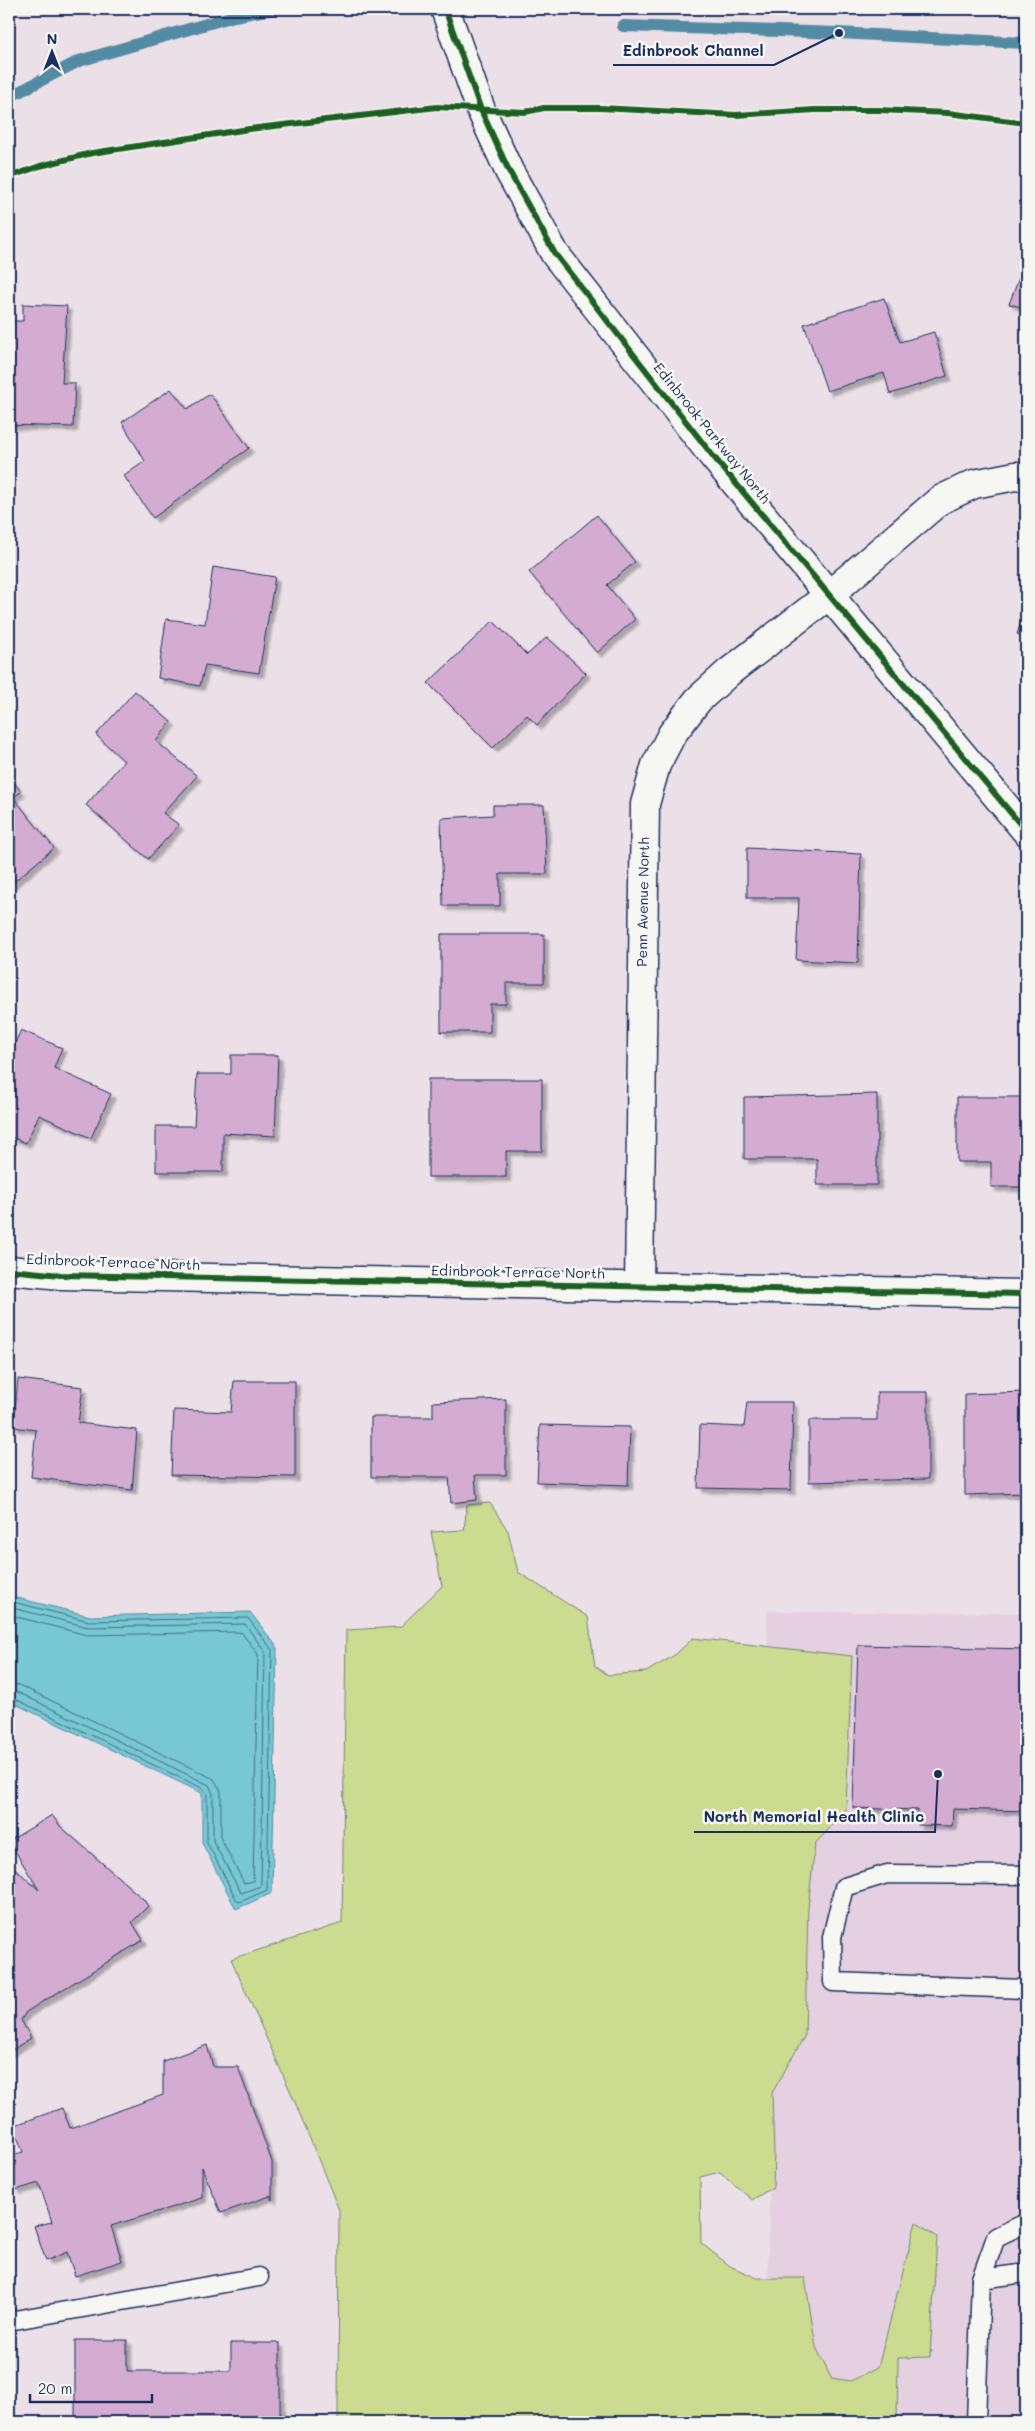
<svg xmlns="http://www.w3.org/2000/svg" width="1035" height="2431" font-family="Mali,sans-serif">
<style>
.built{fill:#e5d0e1}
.green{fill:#cbdb8f;stroke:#738576}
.water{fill:#77c8d2;stroke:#528ba4}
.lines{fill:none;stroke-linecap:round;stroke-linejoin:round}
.shore{stroke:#406c8c;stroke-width:1}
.stream{stroke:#528ba4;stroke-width:12}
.building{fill:#d4acd2;stroke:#1b2f5e;filter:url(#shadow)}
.service-casing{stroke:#1b2f5e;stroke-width:21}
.minor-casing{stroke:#1b2f5e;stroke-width:31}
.tertiary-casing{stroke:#1b2f5e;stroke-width:31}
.service{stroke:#f6f6f2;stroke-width:18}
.minor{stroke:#f6f6f2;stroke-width:28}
.tertiary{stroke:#f6f6f2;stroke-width:28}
.cycleway-casing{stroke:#f6f6f2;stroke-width:9}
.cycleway{stroke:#1b5e20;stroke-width:6}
.labels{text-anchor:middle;stroke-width:5;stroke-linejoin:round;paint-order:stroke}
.street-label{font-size:14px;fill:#1b2f5e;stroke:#f6f6f2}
.leader{fill:none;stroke:#1b2f5e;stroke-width:2}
.callout-dot{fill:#1b2f5e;stroke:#f6f6f2;stroke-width:2}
.callout-label{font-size:15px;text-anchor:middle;font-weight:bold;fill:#1b2f5e;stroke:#f6f6f2;stroke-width:5;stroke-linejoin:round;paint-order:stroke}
</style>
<defs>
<filter id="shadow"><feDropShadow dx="4.5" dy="4.5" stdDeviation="1" flood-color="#0004"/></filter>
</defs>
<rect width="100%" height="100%" fill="#ece0e8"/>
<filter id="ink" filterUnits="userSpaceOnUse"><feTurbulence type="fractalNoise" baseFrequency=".02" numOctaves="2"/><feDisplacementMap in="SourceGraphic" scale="10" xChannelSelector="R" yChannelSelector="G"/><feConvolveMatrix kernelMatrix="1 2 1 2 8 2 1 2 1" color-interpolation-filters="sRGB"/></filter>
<g filter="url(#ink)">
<!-- built -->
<path class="built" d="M767 1611 1026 1613V2422H763L772 2093Z"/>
<!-- green -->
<path class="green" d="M490 1503 508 1531 518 1572 588 1617 595 1666 608 1675 646 1672 675 1655 693 1638 852 1656 846 1810 815 1844 808 1908 805 2035 772 2093 774 2151 773 2187 752 2200 720 2172 700 2177 701 2243 730 2266 757 2278H805L816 2347 831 2378 851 2381 878 2367 916 2222 937 2237 930 2357 898 2358 897 2422H338L339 2210 292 2095 231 1959 342 1923 346 1630 400 1627 442 1586 431 1532 464 1530 467 1505Z"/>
<!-- water -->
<path class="water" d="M9 1596 90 1616 250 1612 277 1647 272 1893 236 1909 202 1843V1793L9 1701Z"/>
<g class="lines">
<!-- shore -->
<g class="shore">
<path d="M9 1601 89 1621 248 1618 272 1650 267 1890 240 1902 237 1901 207 1842V1794L204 1789 9 1696"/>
<path d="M9 1607 88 1627 245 1624 265 1652 261 1886 241 1893 213 1841V1794L209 1785 15 1691 9 1690"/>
<path d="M9 1615 87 1635 241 1632 258 1654 253 1881 244 1883 221 1839V1791L214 1779 19 1685 9 1683"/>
</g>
<!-- stream -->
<g class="stream">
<path d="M623 26 839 33 1026 43"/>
<path d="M9 97 79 61 234 16 272 9"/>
</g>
</g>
<!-- building -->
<g class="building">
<path d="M1026 260V308L1009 304Z"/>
<path d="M884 298 900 342 934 332 947 376 890 394 884 373 827 391 804 324Z"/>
<path d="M23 304 67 306 62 383H75L73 427 9 425V321H23Z"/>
<path d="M171 389 187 409 210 394 249 448 153 518 124 476 145 461 122 422Z"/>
<path d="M597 515 635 562 607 585 635 619 597 653 529 572Z"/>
<path d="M213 567 275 577 259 673 205 665 200 686 158 678 166 619 205 624Z"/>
<path d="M1026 608V637L1017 634Z"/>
<path d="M493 621 527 655 547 637 586 673 537 725 527 715 493 748 428 683Z"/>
<path d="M135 691 171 722 156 741 197 776 163 813 179 825 148 859 86 805 124 761 96 735Z"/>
<path d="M9 776 21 792 13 797 54 848 10 885Z"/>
<path d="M493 805H544L547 874H500V906H443L441 818 493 815Z"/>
<path d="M747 848 861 854 858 963 796 960 799 898H747Z"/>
<path d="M441 934H544V983H506V1004H490V1032H441Z"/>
<path d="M21 1030 62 1048 54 1068 111 1094 91 1138 39 1115 26 1143 9 1136V1056Z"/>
<path d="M231 1055H278L275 1136 223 1133V1172H156V1126H194L197 1074H231Z"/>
<path d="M428 1079H542V1151H506V1177H428Z"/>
<path d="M877 1094V1185H817V1159H744V1097Z"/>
<path d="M957 1097H1026V1187H991V1162H957Z"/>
<path d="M18 1379 83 1387 78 1423 137 1430 132 1490 31 1477 36 1430 13 1427Z"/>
<path d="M234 1381H295V1477L171 1475 174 1410 231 1412Z"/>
<path d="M877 1392H928V1479L809 1482V1420H877Z"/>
<path d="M1026 1392V1493L965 1495V1394Z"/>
<path d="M506 1399V1475H475L477 1500 451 1503 449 1477H371V1417H433V1402Z"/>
<path d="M747 1402H793L791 1490 698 1488 700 1425 744 1427Z"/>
<path d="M540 1425 630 1427 628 1485 537 1482Z"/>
<path d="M858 1645 1026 1649V1811L953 1809 952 1826 918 1825V1810L853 1808Z"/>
<path d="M52 1815 60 1826 143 1899 148 1906 132 1922 143 1940 26 2012 21 2020 31 2038 9 2052 10 1864 39 1890 9 1841Z"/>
<path d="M207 2045 213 2067H238L272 2162V2200L270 2196 221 2213 202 2167V2198L111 2226 122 2261 75 2276 67 2252 46 2261 34 2226 52 2222 39 2183 16 2190 9 2169V2156L23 2152 13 2126 62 2108 70 2128 163 2095V2061Z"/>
<path d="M75 2340H127V2371H231V2343H280V2422H75Z"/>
</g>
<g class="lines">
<defs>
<g id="service">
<path d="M1026 1875 887 1874 844 1887 832 1937 833 1982 1026 1989"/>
<path d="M981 2279 1026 2273"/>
<path d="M9 2321 259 2277"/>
<path d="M976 2422 981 2279 996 2237 1026 2223"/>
</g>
<g id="minor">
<path d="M9 1270 61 1275 1026 1294"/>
<path d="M639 1287 645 804 656 765 672 734 698 700 729 672 829 595 940 500 974 484 1015 476 1026 477"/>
</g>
<path id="tertiary" d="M445 9 481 110 509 171 555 254 713 456 1026 831"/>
</defs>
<!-- service casing -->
<use href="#service" class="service-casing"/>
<!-- minor casing -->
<use href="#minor" class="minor-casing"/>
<!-- tertiary casing -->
<use href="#tertiary" class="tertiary-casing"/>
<!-- service -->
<use href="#service" class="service"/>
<!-- minor -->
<use href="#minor" class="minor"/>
<!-- tertiary -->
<use href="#tertiary" class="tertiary"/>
<defs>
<g id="cycleway">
<path d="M445 9 481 110 509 171 555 254 713 456 1026 831"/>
<path d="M9 177 40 166 92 153 249 129 437 107 525 112 544 108H600L736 115 815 110H878L948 113 1026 123"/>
<path d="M9 1270 61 1275 1026 1294"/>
</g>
</defs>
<!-- cycleway casing -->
<use href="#cycleway" class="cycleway-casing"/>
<!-- cycleway -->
<use href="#cycleway" class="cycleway"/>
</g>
</g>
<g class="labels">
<!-- street labels -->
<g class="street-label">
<text transform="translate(712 433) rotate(51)" y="5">Edinbrook Parkway North</text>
<text transform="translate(643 902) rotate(-89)" y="5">Penn Avenue North</text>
<text transform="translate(113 1262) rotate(2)" y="5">Edinbrook Terrace North</text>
<text transform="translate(518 1272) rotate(1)" y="5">Edinbrook Terrace North</text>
</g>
</g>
<!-- callouts -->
<path class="leader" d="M839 33L774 65H613M938 1774L935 1832H694"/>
<g class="callout-dot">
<circle cx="839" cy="33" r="5"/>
<circle cx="938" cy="1774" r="5"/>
</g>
<g class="callout-label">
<text x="693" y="56">Edinbrook Channel</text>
<text x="814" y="1822">North Memorial Health Clinic</text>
</g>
<!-- margin -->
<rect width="1035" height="2431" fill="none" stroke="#f6f6f2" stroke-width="30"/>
<rect x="15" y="15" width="1005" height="2401" fill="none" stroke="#1b2f5e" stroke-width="2" filter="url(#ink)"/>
<!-- north arrow -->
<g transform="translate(52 52)" stroke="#f6f6f2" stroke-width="4" paint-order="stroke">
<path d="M0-4L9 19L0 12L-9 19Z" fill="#1b2f5e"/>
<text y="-8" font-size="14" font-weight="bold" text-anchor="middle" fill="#1b2f5e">N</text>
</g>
<!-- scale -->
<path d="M30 2394v8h122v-8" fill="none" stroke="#1b2f5e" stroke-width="2.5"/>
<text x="38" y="2394" font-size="15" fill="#1b2f5e" stroke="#f6f6f2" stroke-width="4" paint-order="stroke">20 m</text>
</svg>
